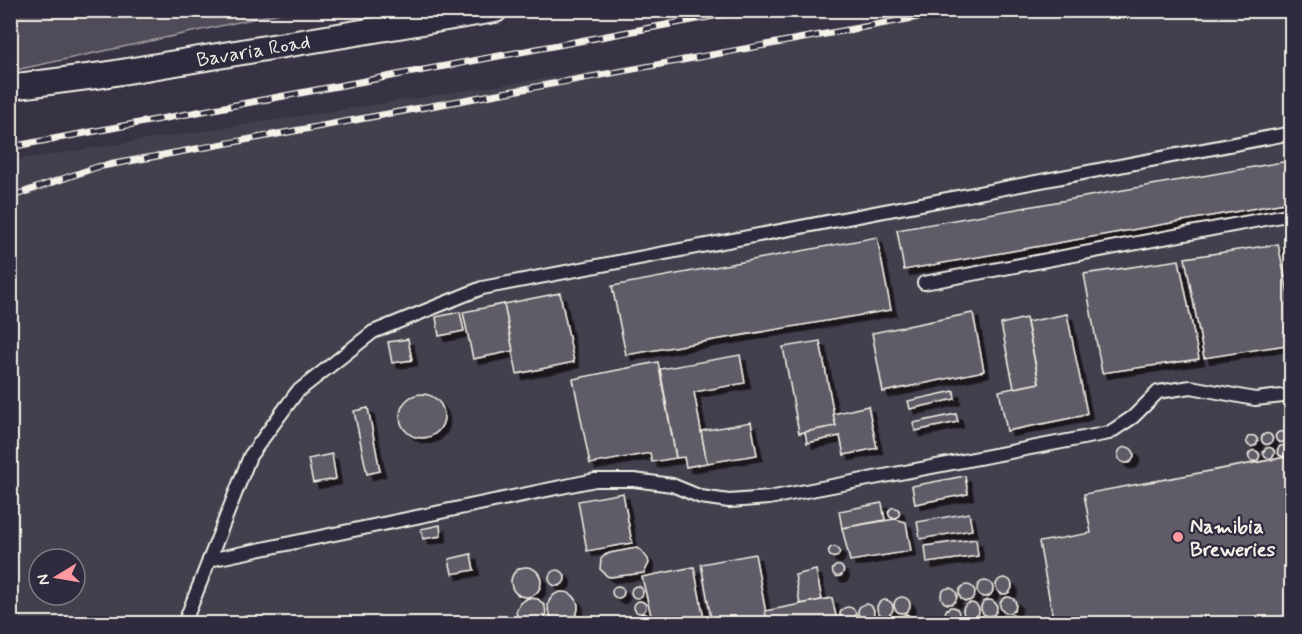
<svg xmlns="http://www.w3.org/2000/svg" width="1302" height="634" font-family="Mynerve,sans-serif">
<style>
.built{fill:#433f4e;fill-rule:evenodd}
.green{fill:#504b59;stroke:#a29ea0;stroke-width:1.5}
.building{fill:#5f5c67;stroke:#f4f1e8;stroke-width:1.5;filter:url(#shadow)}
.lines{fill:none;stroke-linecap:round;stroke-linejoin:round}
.lane-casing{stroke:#f4f1e8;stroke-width:16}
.street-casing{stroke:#f4f1e8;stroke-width:28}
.lane{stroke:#2f2a3d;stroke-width:12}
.street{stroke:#2f2a3d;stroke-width:24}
.rail-casing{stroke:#f4f1e8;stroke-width:7}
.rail{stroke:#2f2a3d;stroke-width:4.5;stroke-dasharray:14;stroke-linecap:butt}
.poi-dot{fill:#ff9aa2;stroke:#2f2a3d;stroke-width:2}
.labels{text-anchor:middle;stroke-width:4.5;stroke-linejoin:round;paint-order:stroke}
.street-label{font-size:20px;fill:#f4f1e8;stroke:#2f2a3d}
.poi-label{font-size:20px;font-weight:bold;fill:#f4f1e8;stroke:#2f2a3d;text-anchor:start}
</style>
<defs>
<filter id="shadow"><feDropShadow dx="5.5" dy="5.5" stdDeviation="0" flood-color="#0009"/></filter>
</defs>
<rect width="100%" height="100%" fill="#373244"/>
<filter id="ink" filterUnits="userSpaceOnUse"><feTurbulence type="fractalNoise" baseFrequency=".0167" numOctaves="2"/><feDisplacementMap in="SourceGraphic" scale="12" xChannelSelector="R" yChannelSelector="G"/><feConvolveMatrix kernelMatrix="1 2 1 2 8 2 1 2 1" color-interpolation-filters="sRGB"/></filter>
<g filter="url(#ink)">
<!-- built -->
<path class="built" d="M981 11H1291V623H11L10 164 22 159ZM39 559H75V595H39Z"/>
<!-- green -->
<path class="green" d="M11 10H290V11L11 71Z"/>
<!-- building -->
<g class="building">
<path d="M1288 161 1292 180V200L1290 202 904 270 897 230Z"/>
<path d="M877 237 891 310 626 355 612 286Z"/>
<path d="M1278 244 1292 312V344L1204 358 1185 258Z"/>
<path d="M1179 260 1199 359 1102 373 1084 274Z"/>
<path d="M560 293 574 362 517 374 504 304Z"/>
<path d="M504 304 513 351 473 359 463 312Z"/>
<path d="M460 312 464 331 439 336 436 317Z"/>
<path d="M973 313 984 371 883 392 872 333Z"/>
<path d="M1067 314 1087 413 1081 416 1007 431 999 391 1039 383 1027 322Z"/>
<path d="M1026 318 1039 383 1014 388 1001 324Z"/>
<path d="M408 339 412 360 392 363 388 342Z"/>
<path d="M820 341 836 426 799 433 783 347Z"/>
<path d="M740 355 745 383 694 392 707 463 686 467 684 457 676 458 660 369Z"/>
<path d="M658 362 676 458 652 462 650 453 590 464 573 379Z"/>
<path d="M954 391 955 399 910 409 908 401Z"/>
<circle cx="422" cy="416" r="22"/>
<path d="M868 406 877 448 844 455 840 436 807 443 805 432 836 426 833 414Z"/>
<path d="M368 408 380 471 367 474 354 411Z"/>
<path d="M956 414 958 422 915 431 913 423Z"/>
<path d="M751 422 757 455 707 463 701 431Z"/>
<circle cx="1281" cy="437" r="5.5"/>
<circle cx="1267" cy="439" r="5.5"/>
<circle cx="1252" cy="441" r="5.5"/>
<circle cx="1283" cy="451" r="5.5"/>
<circle cx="1126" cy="455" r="8"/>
<circle cx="1269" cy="453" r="5.5"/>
<circle cx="1254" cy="456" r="5.5"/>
<path d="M332 454 336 479 313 483 308 459Z"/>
<path d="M1292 456V624H1054L1039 542 1091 533 1084 494Z"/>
<path d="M965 476 968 494 915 504 912 486Z"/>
<path d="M623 493 632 543 587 551 578 501Z"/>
<path d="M882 503 885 520 842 528 839 511Z"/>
<circle cx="894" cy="513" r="5.5"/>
<path d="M969 513 972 530 920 539 917 522Z"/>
<path d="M895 519 906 522 911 551 850 561 842 528Z"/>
<path d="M440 525 441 536 423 539 421 529Z"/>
<path d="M976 539 978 556 927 563 925 546Z"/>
<circle cx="834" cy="552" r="5.5"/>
<path d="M636 548 641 550 648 559 649 563 644 573 610 577 607 576 600 569 601 559 605 555 610 553Z"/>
<path d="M471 554 474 570 452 574 449 559Z"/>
<path d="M755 554 768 624H712L701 564Z"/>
<circle cx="838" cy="571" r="5.5"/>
<circle cx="526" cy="582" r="15"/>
<path d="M694 567 705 624H653L642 577Z"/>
<circle cx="557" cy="578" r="8"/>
<path d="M816 570 822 600 800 604 795 575Z"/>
<circle cx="1004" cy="586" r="8"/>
<circle cx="985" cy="589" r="8"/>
<circle cx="967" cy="593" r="8"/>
<circle cx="618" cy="592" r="6"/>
<circle cx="637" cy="592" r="6"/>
<circle cx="949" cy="596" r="8"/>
<circle cx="563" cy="607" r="15"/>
<circle cx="1008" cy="605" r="8"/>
<circle cx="902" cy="605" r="8"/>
<path d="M528 598 538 599 545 606 546 616 542 624H521L519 621 516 612 518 607 520 603Z"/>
<path d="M832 598 837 621 825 624H768L765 611Z"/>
<circle cx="989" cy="608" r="8"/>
<circle cx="885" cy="608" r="8"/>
<circle cx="640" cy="607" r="6"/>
<circle cx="971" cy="611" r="8"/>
<circle cx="866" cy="612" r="8"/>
<circle cx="952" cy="614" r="7"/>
<circle cx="848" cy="615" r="8"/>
<circle cx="644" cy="619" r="5.5"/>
<path d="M906 614 913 618V624H899V618Z"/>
<path d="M1012 615 1017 617 1019 624H1004L1005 619Z"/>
</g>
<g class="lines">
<defs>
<g id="lane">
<path d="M924 283 1292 214"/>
<path d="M209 560 595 480H634L672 485 701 497 729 501 769 498 1109 433 1133 417 1158 392 1191 387 1255 399 1292 395"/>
<path d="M184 624 250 456 297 392 373 332 482 288 1292 133"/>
</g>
<g id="street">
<path id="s1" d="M10 87 103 75 495 10"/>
</g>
</defs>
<!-- lane casing -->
<use href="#lane" class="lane-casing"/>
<!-- street casing -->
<use href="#street" class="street-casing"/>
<!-- lane -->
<use href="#lane" class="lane"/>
<!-- street -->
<use href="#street" class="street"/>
<defs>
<g id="rail">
<path d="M10 147 746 10"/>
<path d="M10 197 97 167 957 10"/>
</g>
</defs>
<!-- rail casing -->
<use href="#rail" class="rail-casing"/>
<!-- rail -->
<use href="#rail" class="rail"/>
</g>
</g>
<!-- markers -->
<circle class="poi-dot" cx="1178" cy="537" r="6"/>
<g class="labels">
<!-- street labels -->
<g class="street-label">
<text dy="7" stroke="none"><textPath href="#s1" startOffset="246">Bavaria Road</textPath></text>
</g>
<!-- poi labels -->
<g class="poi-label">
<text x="1190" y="533">Namibia<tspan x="1190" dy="23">Breweries</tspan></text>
</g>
</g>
<!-- margin -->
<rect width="1302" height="634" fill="none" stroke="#2f2a3d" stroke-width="36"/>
<rect x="18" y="18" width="1266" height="598" fill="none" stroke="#f4f1e8" stroke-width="2" filter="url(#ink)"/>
<!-- north arrow -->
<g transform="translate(57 577) rotate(259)"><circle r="28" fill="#2f2a3d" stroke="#7e7a81" stroke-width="1.5"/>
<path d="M0-4.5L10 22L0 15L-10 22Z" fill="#ff9aa2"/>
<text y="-9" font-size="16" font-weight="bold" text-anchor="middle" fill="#f4f1e8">N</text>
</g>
</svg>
